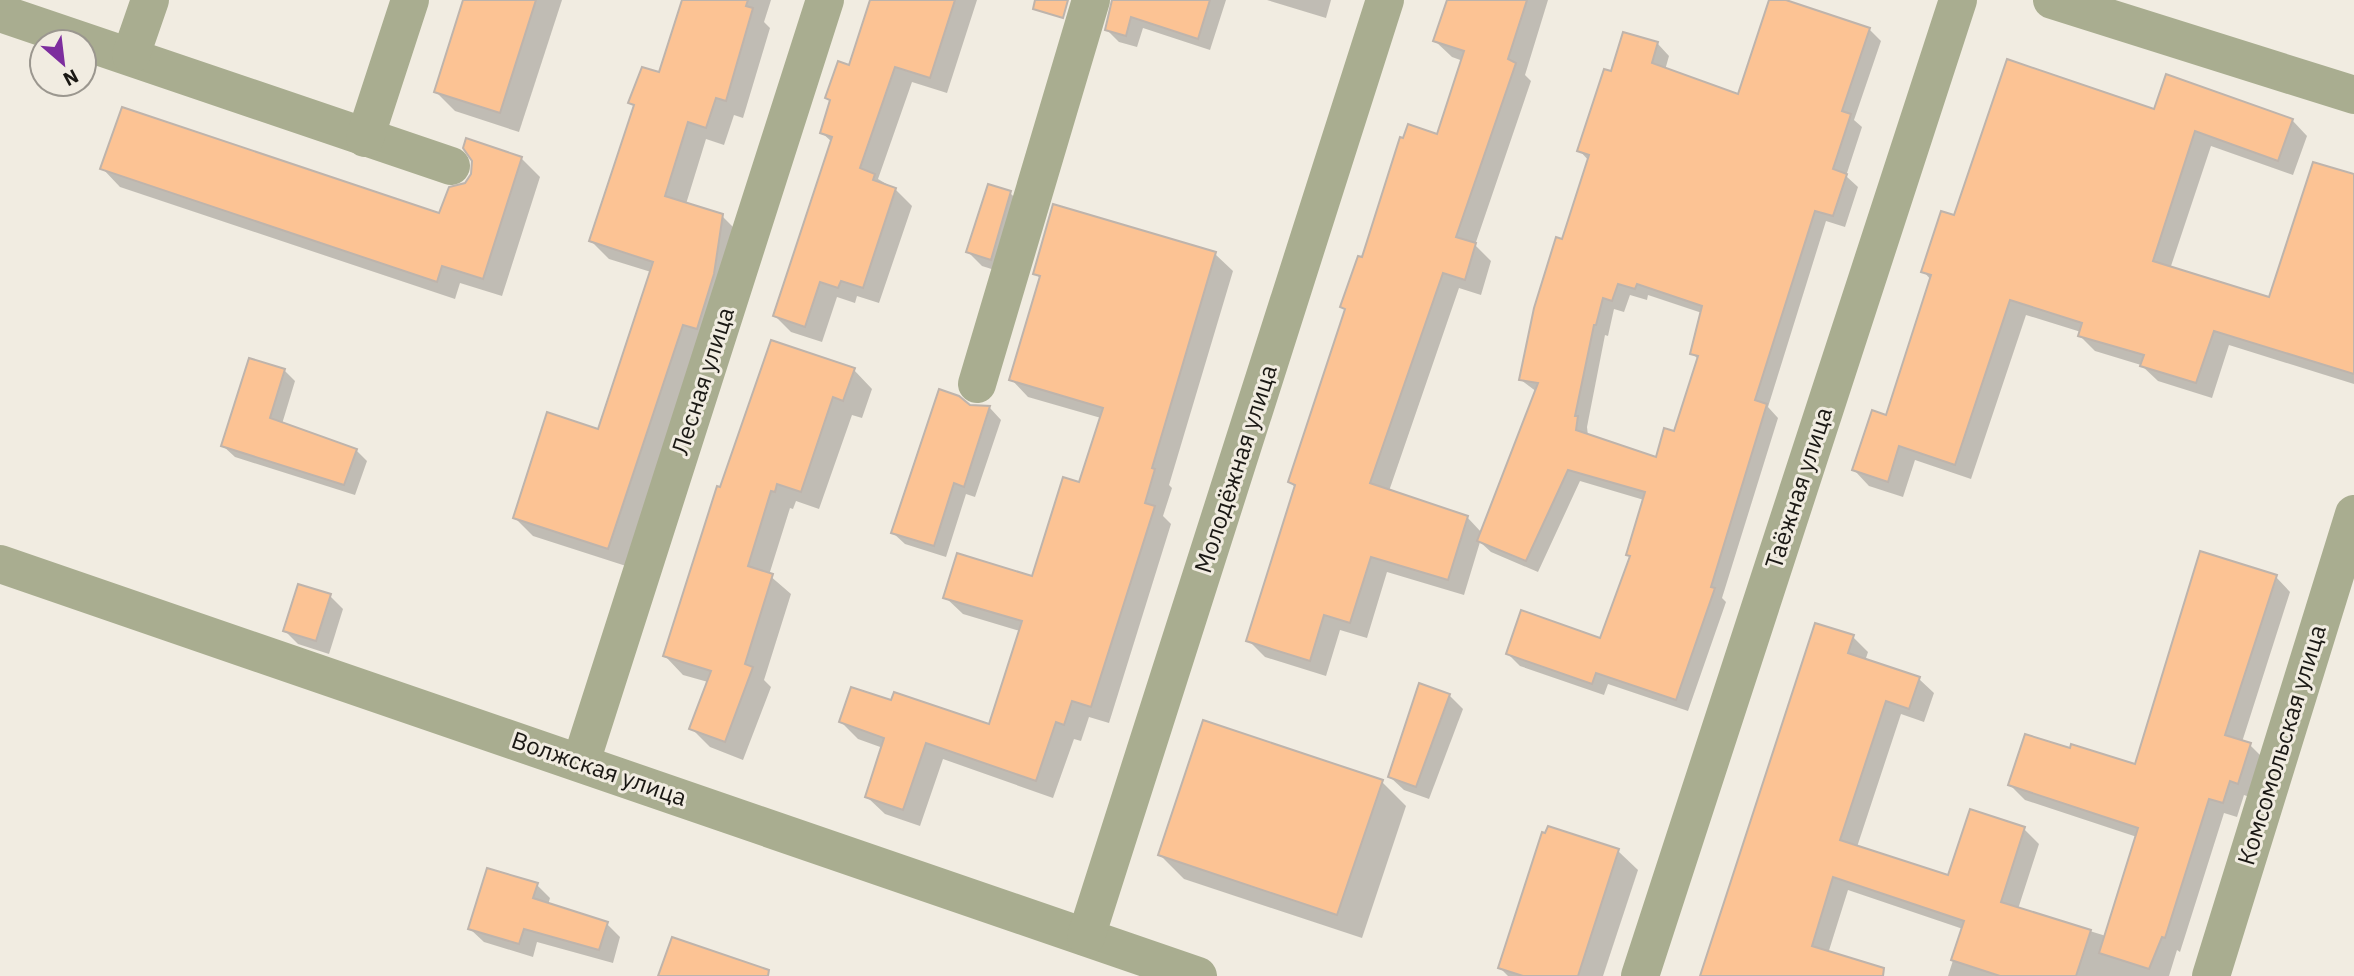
<svg xmlns="http://www.w3.org/2000/svg" width="2354" height="976" font-family="'IBM Plex Sans',sans-serif">
<style>
.shadow{fill:#0003;fill-rule:evenodd}
.building{fill:#fcc394;stroke:#beb4ac;stroke-width:2;fill-rule:evenodd}
.lines{fill:none;stroke-linecap:round;stroke-linejoin:round}
.minor{stroke:#a9ad90;stroke-width:38}
.labels{text-anchor:middle;stroke-width:6;stroke-linejoin:round;paint-order:stroke}
.street-label{font-size:24px;fill:#1a1814;stroke:#f1ece1}
</style>
<rect width="100%" height="100%" fill="#f1ece1"/>
<!-- shadow -->
<g class="shadow">
<path d="M465 0H562L519 132 455 111 436 92Z"/>
<path d="M684 0H771L764 22 770 28 743 118 734 115 724 145 706 139 686 204 722 216 740 234 626 566 533 536 515 518 599 431 651 272 609 259 591 241 635 107 630 102 660 74Z"/>
<path d="M872 0H977L947 93 912 82 878 179 895 189 912 206 879 303 857 296 855 303 837 297 822 342 791 332 774 315 832 142 822 133 831 102 827 98 850 68Z"/>
<path d="M1114 0H1226L1210 50 1143 28 1137 47 1119 42 1107 30Z"/>
<path d="M1267 0H1331L1326 18Z"/>
<path d="M1449 0H1548L1525 75 1531 81 1475 245 1491 261 1481 295 1459 288 1389 491 1467 517 1482 533 1537 392 1521 380 1589 161 1579 150 1612 73 1624 34 1658 44 1669 56 1665 70 1739 96 1771 0H1780L1869 29 1881 41 1854 120 1862 127 1846 176 1858 187 1845 227 1826 221 1768 407 1778 418 1722 598 1726 602 1688 711 1608 684 1604 695 1520 666 1508 654 1601 640 1631 558 1628 554 1644 500 1580 481 1538 572 1491 552 1480 542 1464 595 1387 572 1367 638 1340 630 1326 676 1265 657 1248 640 1296 488 1290 482 1346 311 1342 307 1363 260 1438 136 1463 61 1452 57 1435 41ZM1630 295 1647 300 1648 295 1702 313 1692 353 1698 359 1675 434 1657 459 1588 436 1587 427 1605 335 1608 336 1614 309 1624 312Z"/>
<path d="M2155 111 2292 120 2307 136 2293 175 2211 146 2170 269 2270 300 2354 176V384L2229 345 2212 398 2158 381 2141 365 2095 351 2080 336 2081 332 2026 315 1971 479 1915 460 1903 497 1869 486 1854 470 1887 417 1932 281 1923 271 1955 217Z"/>
<path d="M521 158 540 177 502 296 460 283 455 299 120 187 102 168 440 216 466 184Z"/>
<path d="M989 186 1010 193 1024 206 1004 273 982 266 968 252Z"/>
<path d="M1215 254 1233 271 1169 485 1172 488 1163 516 1171 524 1109 723 1089 717 1081 741 1074 739 1053 798 943 759 920 826 885 814 867 797 883 748 858 739 841 722 892 702 991 726 1020 631 963 614 945 597 1033 579 1080 484 1101 418 1028 397 1011 379 1041 279 1035 273Z"/>
<path d="M284 370 295 381 282 424 356 450 367 461 355 495 235 457 223 446Z"/>
<path d="M854 370 872 389 862 418 852 415 819 509 796 501 793 509 790 508 769 575 791 594 764 680 771 687 743 760 710 747 691 728 708 682 683 675 665 656 721 489Z"/>
<path d="M969 406 990 408 1001 420 975 497 966 494 946 557 905 544 893 533Z"/>
<path d="M2276 577 2290 592 2242 742 2250 745 2264 759 2252 798 2244 795 2237 817 2224 813 2180 952 2177 950 2169 976H1948L1963 929 1848 890 1821 976H1701L1853 637 1868 652 1865 661 1919 679 1934 693 1924 722 1901 714 1857 847 1949 877 2024 829 2039 844 2018 909 2106 936 2137 837 2025 800 2010 785 2136 766Z"/>
<path d="M330 596 343 609 329 654 298 644 285 631Z"/>
<path d="M1449 695 1463 709 1429 799 1404 790 1390 777Z"/>
<path d="M1382 782 1406 806 1362 938 1184 879 1160 855Z"/>
<path d="M1618 851 1638 870 1603 976H1508L1500 968Z"/>
<path d="M537 885 550 898 548 905 607 924 620 937 613 963 537 942 533 957 484 942 470 929Z"/>
</g>
<!-- building -->
<g class="building">
<path d="M463 0H536L500 113 434 92Z"/>
<path d="M682 0H748L746 6 753 8 726 101 716 98 706 128 688 122 665 196 723 214 714 274 697 329 683 325 608 549 513 518 547 412 598 429 653 262 589 241 634 105 628 103 642 67 659 72Z"/>
<path d="M870 0H955L930 78 895 67 860 168 875 174 873 180 896 188 863 288 841 281 838 288 820 282 805 327 773 316 832 137 820 133 830 100 825 98 838 61 849 65Z"/>
<path d="M1035 0H1068L1063 18 1033 9Z"/>
<path d="M1112 0H1210L1198 39 1131 17 1126 36 1105 30Z"/>
<path d="M1447 0H1527L1508 59 1516 63 1456 237 1476 243 1465 280 1443 273 1370 483 1468 516 1448 580 1371 557 1350 623 1324 615 1310 661 1246 641 1295 485 1288 482 1345 309 1340 307 1358 256 1362 257 1400 137 1403 138 1408 124 1437 134 1464 51 1433 41Z"/>
<path d="M1769 0H1786L1870 28 1842 111 1851 114 1833 169 1847 174 1833 216 1815 211 1755 400 1767 404 1711 587 1715 588 1676 700 1596 673 1592 684 1506 654 1521 610 1600 638 1630 556 1626 555 1645 492 1568 470 1526 561 1477 541 1538 383 1519 380 1534 308 1556 237 1562 239 1589 155 1577 151 1604 69 1611 71 1623 32 1658 42 1652 63 1738 94ZM1618 284 1635 289 1637 284 1702 306 1690 354 1698 356 1674 431 1664 428 1656 457 1576 430 1578 416H1575L1594 325H1596L1603 298 1612 301Z"/>
<path d="M2007 59 2154 109 2166 74 2293 119 2278 161 2195 131 2153 261 2269 297 2313 162 2354 174V374L2214 331 2196 383 2140 366 2144 355 2078 336 2082 323 2010 300 1955 465 1899 446 1888 482 1852 470 1872 410 1886 415 1931 275 1921 272 1941 211 1954 215Z"/>
<path d="M122 107 439 213 449 187 465 183 471 174 472 161 463 148 466 138 522 157 483 279 442 266 437 282 100 169Z"/>
<path d="M988 184 1011 191 991 260 966 252Z"/>
<path d="M1053 204 1216 252 1152 468 1155 469 1145 503 1155 506 1091 707 1072 701 1064 725 1056 722 1036 781 926 743 903 810 865 797 884 738 839 722 851 687 891 700 894 692 989 724 1022 621 943 598 957 553 1032 576 1063 477 1079 482 1103 408 1009 380 1040 276 1033 274Z"/>
<path d="M771 340 855 368 843 401 833 397 801 492 777 484 775 492 771 491 748 566 773 574 745 664 753 667 725 742 689 729 711 671 663 656 717 486 720 487Z"/>
<path d="M249 358 285 369 270 418 357 449 344 485 221 446Z"/>
<path d="M939 389 959 396 970 405 990 406 964 487 954 483 934 546 891 533Z"/>
<path d="M2200 551 2277 575 2225 735 2251 743 2238 784 2230 781 2223 803 2209 799 2165 938 2162 937 2149 969 2099 953 2138 828 2008 785 2025 734 2070 748 2071 744 2135 764Z"/>
<path d="M298 584 331 594 316 641 283 631Z"/>
<path d="M1815 623 1854 635 1848 653 1920 677 1909 709 1886 701 1840 840 1948 875 1970 809 2025 827 2001 902 2091 930 2076 976H2000L1951 960 1964 921 1833 877 1812 946 1884 968 1883 976H1700Z"/>
<path d="M1419 683 1450 694 1416 787 1388 777Z"/>
<path d="M1203 720 1383 780 1337 915 1158 855Z"/>
<path d="M1548 826 1619 849 1578 976H1523L1498 968 1542 832 1545 833Z"/>
<path d="M487 868 538 883 533 898 608 922 599 950 524 929 519 944 468 929Z"/>
<path d="M672 937 769 970 768 976H658Z"/>
</g>
<g class="lines">
<!-- minor -->
<g class="minor">
<path d="M2052 0 2354 95"/>
<path d="M0 13 451 166"/>
<path d="M131 55 150 0"/>
<path d="M365 138 410 0"/>
<path d="M977 384 1091 0"/>
<path d="M0 564 1198 976"/>
<path d="M581 762 825 0"/>
<path d="M1086 937 1385 0"/>
<path d="M1640 976 1958 0"/>
<path d="M2211 976 2354 514"/>
</g>
</g>
<g class="labels">
<!-- street labels -->
<g class="street-label">
<text transform="translate(703 381) rotate(-72)" y="8">Лесная улица</text>
<text transform="translate(1236 469) rotate(-72)" y="8">Молодёжная улица</text>
<text transform="translate(1799 488) rotate(-72)" y="8">Таёжная улица</text>
<text transform="translate(2282 745) rotate(-73)" y="8">Комсомольская улица</text>
<text transform="translate(599 769) rotate(19)" y="8">Волжская улица</text>
</g>
</g>
<!-- north arrow -->
<g transform="translate(63 63) rotate(152)"><circle r="33" fill="#f1ece1" stroke="#9b978f" stroke-width="2"/>
<path d="M0-5L12 26L0 18L-12 26Z" fill="#7d2e9e"/>
<text y="-10" font-size="19" font-weight="bold" text-anchor="middle" fill="#1a1814">N</text>
</g>
</svg>
